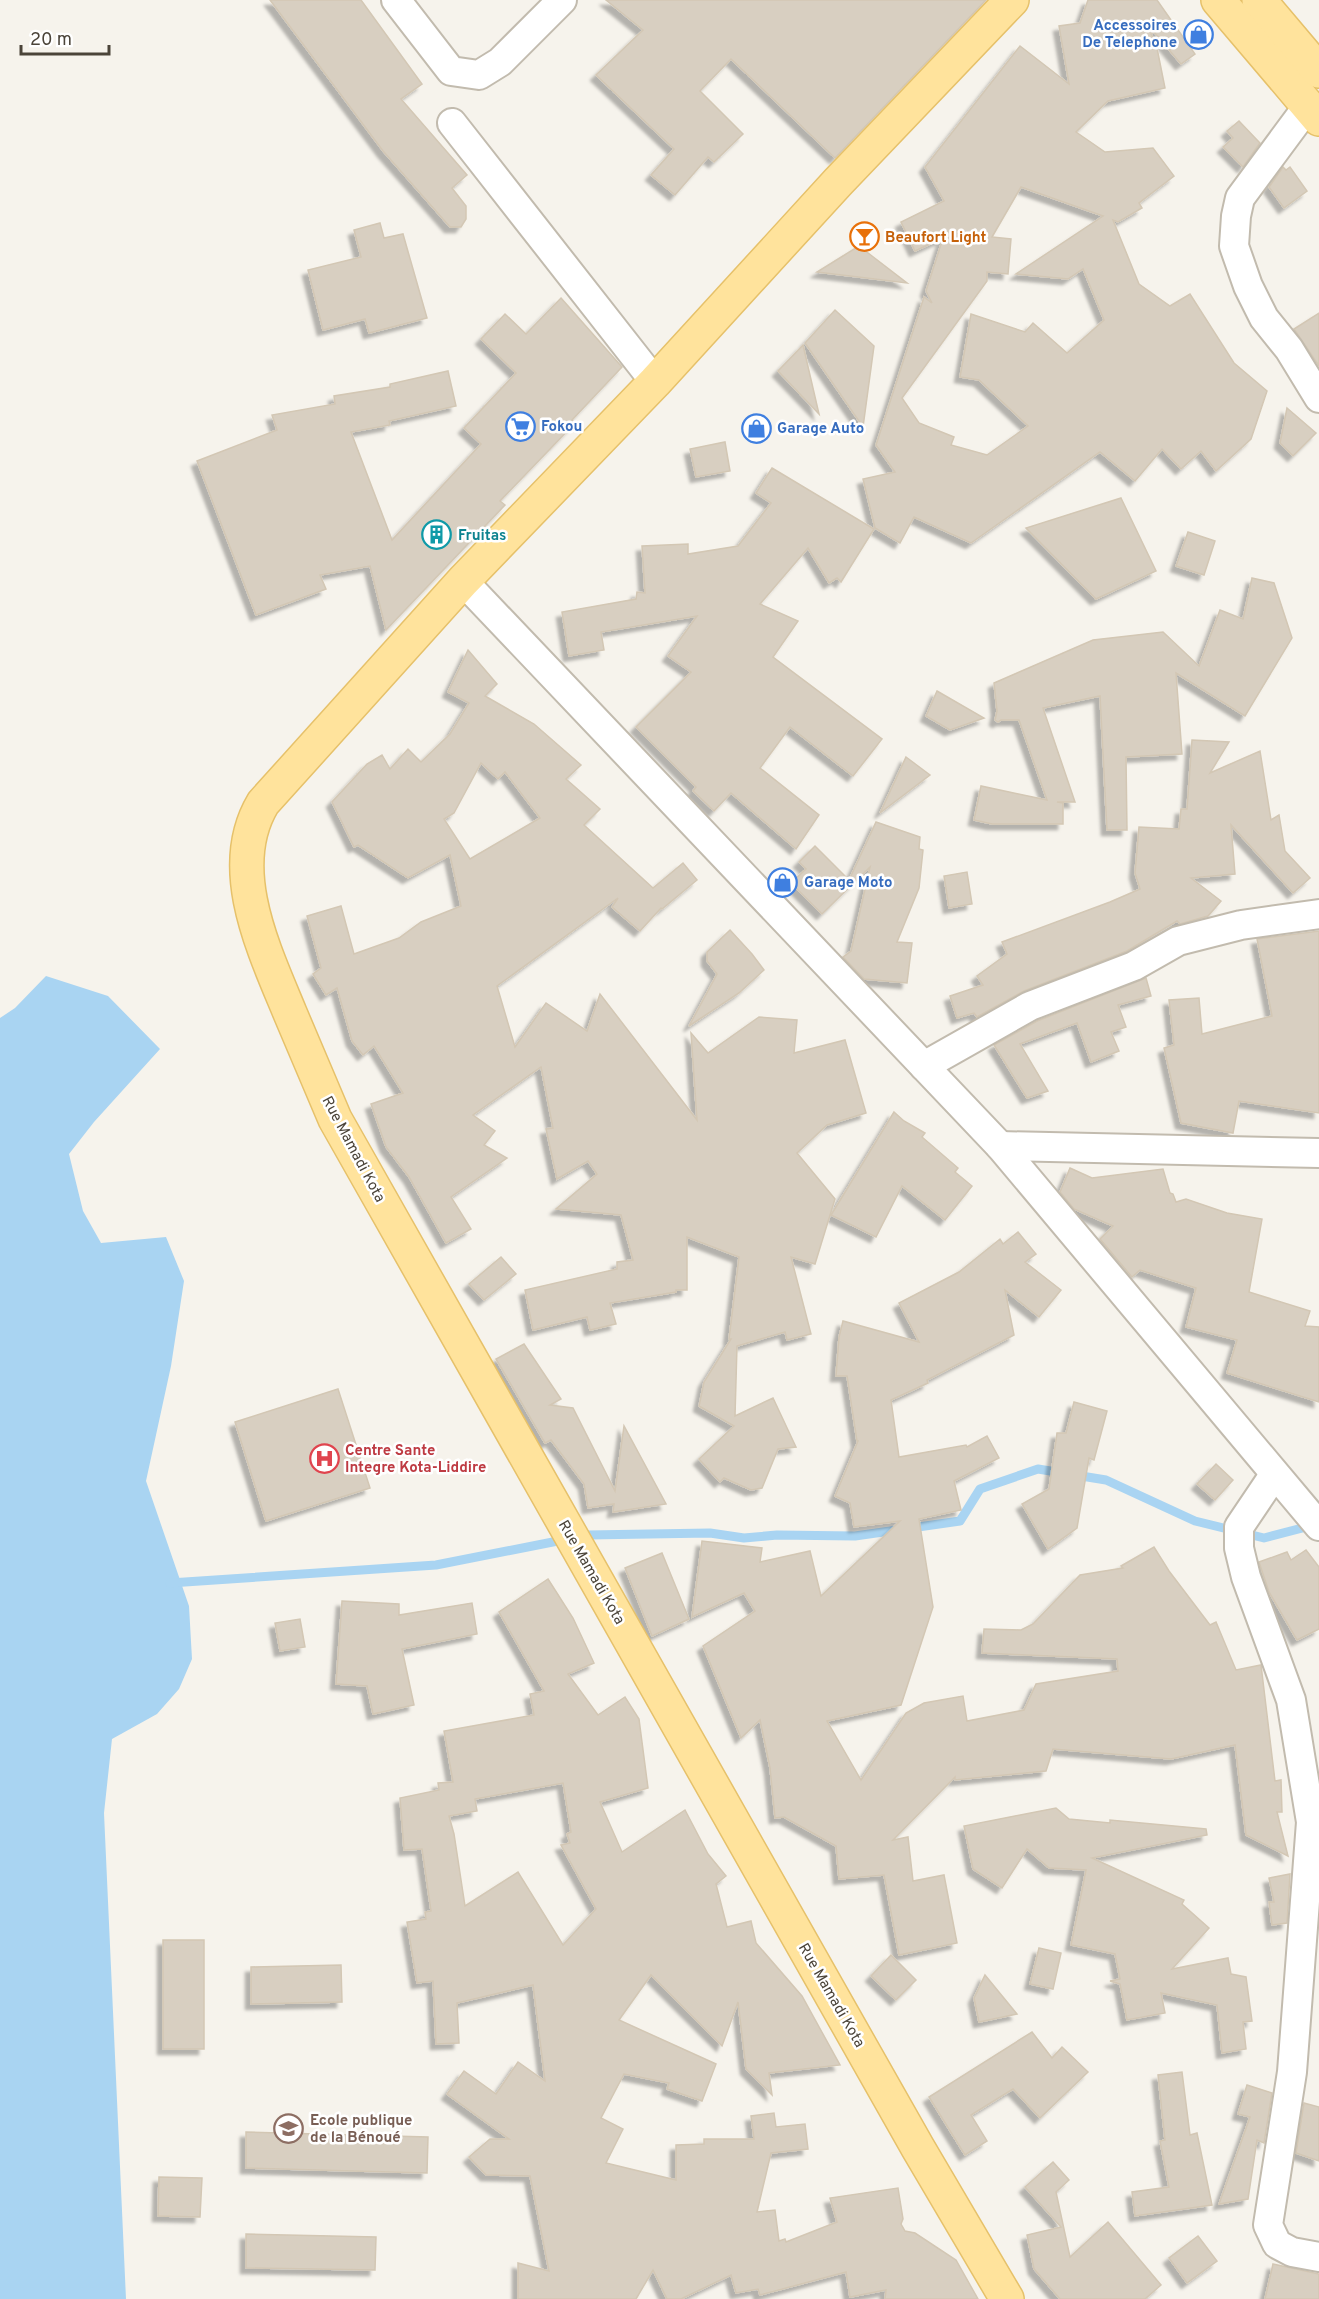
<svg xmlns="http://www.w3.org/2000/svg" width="1319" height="2299" font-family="Overpass,sans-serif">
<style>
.water{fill:#a9d4f2}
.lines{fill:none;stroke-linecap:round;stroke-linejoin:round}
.stream{stroke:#a9d4f2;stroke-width:9}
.building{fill:#d8cfc1;stroke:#d3c7b4;stroke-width:1.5;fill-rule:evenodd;filter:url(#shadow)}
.minor-casing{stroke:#c2bbae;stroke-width:32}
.major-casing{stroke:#e6c16a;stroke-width:36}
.minor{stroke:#fff;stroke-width:28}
.major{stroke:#ffe39c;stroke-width:33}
.labels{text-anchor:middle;stroke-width:5;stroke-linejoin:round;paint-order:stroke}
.shop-label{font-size:15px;font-weight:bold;fill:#366cbe;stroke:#fff;text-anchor:start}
.food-label{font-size:15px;font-weight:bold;fill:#c56008;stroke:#fff;text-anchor:start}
.culture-label{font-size:15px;font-weight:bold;fill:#0d838f;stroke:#fff;text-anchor:start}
.street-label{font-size:15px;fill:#4b4439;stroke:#fff}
.health-label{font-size:15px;font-weight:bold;fill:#be3a42;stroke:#fff;text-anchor:start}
.education-label{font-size:15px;font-weight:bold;fill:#785e54;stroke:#fff;text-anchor:start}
</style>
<defs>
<filter id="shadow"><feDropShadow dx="-5.5" dy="5.5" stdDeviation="1.5" flood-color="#0004"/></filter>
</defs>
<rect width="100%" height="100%" fill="#f6f3ec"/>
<!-- water -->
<path class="water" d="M46 976 108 996 160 1049 94 1122 69 1154 83 1211 101 1243 166 1237 184 1281 171 1366 146 1481 189 1606 192 1659 179 1689 157 1714 112 1739 104 1813 126 2299H0V1018L15 1008Z"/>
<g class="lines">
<!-- stream -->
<path class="stream" d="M170 1583 436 1565 588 1535 710 1533 744 1538 777 1535 855 1536 960 1521 980 1489 1038 1469 1106 1480 1195 1521 1264 1538 1314 1525"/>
</g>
<!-- building -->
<g class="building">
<path d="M270 0H361L422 84 401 99 467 175 452 188 466 206V219L461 227H450L383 151Z"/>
<path d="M606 0H986L835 158 731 59 700 91 743 134 714 162 708 157 675 195 651 175 674 149 596 75 643 30Z"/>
<path d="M1088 0H1157L1195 54 1181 64 1154 32 1151 34 1156 43 1165 88 1108 101 1076 132 1105 152 1153 148 1174 176 1139 203 1142 208 1118 222 1113 220 1139 284 1170 306 1190 294 1234 363 1267 391 1251 439 1216 471 1201 451 1181 469 1162 449 1135 481 1100 452 971 543 914 517 900 543 875 528 863 479 895 472 876 445 924 297 932 303 926 291 943 238 915 251 901 222 944 201 925 167 1020 46 1069 84 1059 26 1080 23ZM1021 187 1103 216 1016 274 1068 279 1083 269 1104 320 1067 353 1033 323 1025 332 971 314 960 377 979 380 1028 426 987 455 951 445 954 437 919 423 902 398 987 281V272L1008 274 1011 239 992 237Z"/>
<path d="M1239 121 1260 143 1243 167 1223 147 1233 138 1227 131Z"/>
<path d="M1283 167 1286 170 1290 167 1307 191 1284 208 1269 187Z"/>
<path d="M380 223 384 238 403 234 427 318 369 333 365 319 323 330 308 270 361 257 354 230Z"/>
<path d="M859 246 907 283 817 272Z"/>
<path d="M561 298 622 367 572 420 575 423 500 501 505 505 386 630 370 566 320 575 326 589 256 615 197 461 277 430 272 415 335 404 334 396 390 387V384L448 371 456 406 389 421 390 425 351 432 392 540 481 444 464 428 516 373 481 339 505 314 526 334Z"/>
<path d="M835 310 874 346 863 427 805 343Z"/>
<path d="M1319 313V366L1294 329Z"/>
<path d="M803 345 819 414 778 371Z"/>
<path d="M1287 408 1316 433 1293 456 1280 443Z"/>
<path d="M725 442 730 471 696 477 690 449Z"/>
<path d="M772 468 874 529 841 582 837 578 829 583 808 548 760 604 798 621 773 657 882 739 853 776 790 727 760 768 819 815 796 849 731 793 714 811 693 791 696 787 636 727 691 672 668 656 697 616 601 632 604 650 569 656 562 612 636 599 637 592 645 593 642 546 688 544V554L738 546 771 503 756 493Z"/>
<path d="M1121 498 1156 571 1096 599 1026 528Z"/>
<path d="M1188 532 1215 541 1204 575 1176 566Z"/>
<path d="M1252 578 1274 583 1292 638 1245 716 1176 673 1182 754 1126 757 1127 830H1107L1100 696 1043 708 1075 802H1057L1063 803V824H992L974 820 981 786 1047 800 1019 720H1001L998 722 995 720 997 711 994 683 1093 640 1163 632 1199 666 1220 610 1243 619Z"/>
<path d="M468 650 497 684 485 696 534 724 581 765 566 779 600 809 584 825 653 888 683 863 697 880 662 909 661 908 640 931 612 907 618 898 497 986 515 1047 546 1003 587 1031 600 994 697 1120 691 1033 708 1053 759 1017 797 1020 794 1053 845 1040 866 1113 827 1125 797 1153 835 1199 815 1264 791 1257 811 1334 787 1340 785 1332 737 1346 735 1416 773 1398 796 1447 778 1449 762 1488 751 1490 724 1478 720 1482 699 1459 734 1426 699 1406 704 1382 731 1339H729L739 1257 687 1237V1290H676V1292L610 1303 616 1324 590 1330 587 1317 533 1330 525 1290 617 1269V1262L633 1260 621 1215 556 1209 597 1174 588 1161 557 1179 546 1129 553 1128 541 1067 473 1115 495 1131 484 1145 507 1158 451 1197 471 1229 446 1243 409 1177 386 1147 371 1104 403 1093 374 1046 363 1055 352 1041 337 988 326 995 313 974 321 968 307 916 341 906 354 954 399 938 421 922 461 906 450 855 408 878 358 845 354 847 332 802 367 764 382 755 390 769 408 749 421 762 450 734 469 703 448 692ZM481 763 498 779 505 772 540 818 470 859 444 819 454 813Z"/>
<path d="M937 691 984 718 950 730 926 716Z"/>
<path d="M1192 740 1229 742 1210 773 1260 751 1271 820 1279 815 1285 851 1310 878 1293 893 1231 825 1235 874 1191 878 1221 901 1208 916 1180 924 1177 921 1127 951 1024 991 977 1017 974 1013 957 1018 950 996 983 985 977 976 1007 954 1002 942 1110 902 1140 889 1135 873 1139 827 1179 829 1181 809H1187Z"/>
<path d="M906 757 930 775 880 813Z"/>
<path d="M876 822 920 837 919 849 923 850 919 888 897 942 912 943 907 983 864 979 843 957 851 951 870 867 822 914 791 883 806 869 799 862 815 846 849 880Z"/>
<path d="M967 872 972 904 949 908 944 876Z"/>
<path d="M730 930 752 954 764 970 739 993 689 1026 717 974 707 961V952Z"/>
<path d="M1319 931V1113L1239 1101 1233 1133 1181 1123 1164 1048 1174 1045 1169 1000 1199 998 1202 1034 1272 1016 1257 939Z"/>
<path d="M1146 978 1151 996 1118 1005 1126 1027 1111 1032 1119 1051 1091 1062 1077 1023 1020 1044 1048 1091 1027 1098 994 1045 1037 1021Z"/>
<path d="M894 1112 904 1121 925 1133 922 1137 958 1168 955 1172 972 1186 945 1220 902 1186 876 1237 831 1215Z"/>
<path d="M1070 1168 1092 1178 1163 1169 1170 1193 1173 1194 1176 1202 1186 1199 1227 1213 1262 1219 1249 1292 1310 1311 1305 1326 1319 1327V1402L1227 1373 1237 1340 1186 1327 1196 1288 1140 1270 1132 1277 1100 1239 1113 1226 1074 1209 1060 1192Z"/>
<path d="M1018 1232 1036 1254 1025 1262 1061 1290 1039 1317 1005 1290 1014 1335 927 1380 928 1383 891 1400 899 1457 966 1445 967 1447 987 1436 999 1458 954 1481 961 1510 919 1519 933 1607 901 1705 827 1721 861 1780 906 1713 924 1703 963 1696 967 1721 1024 1710 1036 1684 1118 1671 1117 1659 982 1653 984 1629 1021 1630 1033 1624 1080 1575 1123 1568 1121 1566 1154 1547 1169 1571 1210 1625 1216 1622 1236 1670 1261 1665 1275 1781 1281 1780 1282 1812H1277L1288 1856 1246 1835 1235 1745 1171 1759 1053 1749 1046 1771 955 1780V1777L893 1840 908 1837 913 1881 944 1875 957 1943 899 1955 884 1875 839 1879 836 1846 784 1817 775 1818 770 1768 760 1720 741 1738 703 1646 755 1611 744 1593 692 1617 702 1541 762 1548 760 1562 810 1551 821 1596 900 1521 854 1527 850 1503 835 1496 858 1441H857L847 1376H836L839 1337 843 1321 919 1342 899 1303 959 1272 1000 1239 1003 1244Z"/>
<path d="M501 1257 516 1274 484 1300 469 1284Z"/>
<path d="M524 1344 561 1399 550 1405 573 1408 615 1491 624 1426 666 1504 613 1512 614 1504 588 1508 584 1484 551 1440 545 1443 496 1359Z"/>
<path d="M338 1389 370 1488 266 1521 235 1422Z"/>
<path d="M1074 1402 1107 1411 1094 1460 1089 1458 1077 1528 1048 1549 1022 1504 1049 1489 1057 1433H1066Z"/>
<path d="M1216 1464 1233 1480 1215 1500 1197 1484Z"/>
<path d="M1306 1550 1319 1567V1629L1297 1640 1269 1592 1259 1562 1287 1552 1291 1560Z"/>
<path d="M662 1553 689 1619 652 1636 625 1568Z"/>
<path d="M548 1579 573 1618 594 1663 568 1674 598 1715 625 1697 639 1719 648 1788 600 1802 622 1852 685 1810 708 1854 726 1876 716 1884 727 1927 751 1921 756 1943 802 1996 840 2065 769 2073 772 2095 746 2069 738 2002 722 2046 651 1975 619 2020 716 2064 702 2101 667 2089 669 2083 624 2074 601 2118 623 2129 606 2163 676 2180V2145L704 2144V2139H754L751 2116 774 2113 776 2127 805 2124 808 2149 771 2153 757 2212 775 2210 779 2241 785 2239 786 2242 837 2222 830 2198 898 2188 903 2219 901 2224 905 2231 915 2233 956 2260 978 2299H885L886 2290 850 2297 846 2272 760 2295 758 2289 736 2293 731 2275 681 2299H667L653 2270 636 2299H518V2263L549 2271 530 2176 486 2175 469 2157 490 2139H509L447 2094 464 2071 496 2094 518 2062 545 2081 533 1985 457 2003 459 2043 436 2044 433 1981 417 1983 407 1922 426 1919 425 1912 431 1911 422 1849 404 1850 400 1798 439 1790 438 1783 453 1782 444 1731 534 1715 530 1694 544 1691 499 1612ZM563 1783 571 1832 567 1834 570 1843 561 1845 596 1909 563 1945 518 1872 465 1906 454 1834 449 1816 477 1811 475 1799Z"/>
<path d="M342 1601 399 1604V1615L472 1603 477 1634 402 1649 414 1705 373 1714 367 1686 336 1684Z"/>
<path d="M300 1619 305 1647 280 1651 275 1623Z"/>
<path d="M1056 1808 1069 1819 1110 1823V1820L1206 1829 1207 1835 1092 1858 1184 1900 1182 1904 1209 1928 1172 1969 1228 1958 1231 1974 1246 1977 1252 2021 1243 2022 1246 2049 1222 2053 1217 2005 1161 1993 1165 2013 1127 2020 1120 1984 1110 1981 1120 1979 1115 1954 1071 1945 1086 1870 1049 1868 1027 1849 1002 1888 973 1869 964 1826Z"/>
<path d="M1290 1874 1287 1923 1272 1925 1269 1902H1274L1269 1878Z"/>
<rect x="163" y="1940" width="41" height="109"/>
<path d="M1039 1948 1061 1953 1053 1989 1030 1984Z"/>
<path d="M891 1955 916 1980 896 2000 871 1976Z"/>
<path d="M341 1965 342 2002 251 2004V1967Z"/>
<path d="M985 1975 1017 2014 979 2022 974 1998Z"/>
<path d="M1032 2032 1052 2058 1062 2047 1088 2072 1040 2118 1013 2089 971 2115 987 2141 965 2155 929 2097Z"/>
<path d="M1182 2072 1190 2135 1197 2133 1212 2205 1135 2216 1132 2192 1169 2187 1160 2141 1165 2140 1158 2075Z"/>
<path d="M1247 2085 1272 2093 1264 2143 1257 2140 1248 2199 1219 2204 1250 2117 1238 2114Z"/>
<path d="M1304 2103 1319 2107V2161L1296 2153Z"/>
<path d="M246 2132 428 2137 427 2173 246 2168Z"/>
<path d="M1053 2162 1069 2180 1056 2192 1070 2257 1108 2222 1161 2285 1145 2299H1060L1034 2269 1027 2235 1061 2227 1025 2187Z"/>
<path d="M159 2177 202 2178 200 2217 158 2216Z"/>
<path d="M246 2234 376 2237 375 2270 246 2268Z"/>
<path d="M1198 2236 1217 2261 1187 2283 1169 2258Z"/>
<path d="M1273 2264 1319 2274V2299H1265Z"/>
</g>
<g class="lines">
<defs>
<g id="minor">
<path d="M396 0 451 71 479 75 500 62 562 0"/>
<path d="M1308 106 1240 198 1236 216 1234 246 1248 286 1264 318 1289 349 1319 398"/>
<path d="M452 123 655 382"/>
<path d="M463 581 1000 1146 1319 1526"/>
<path d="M924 1066 1030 1006 1134 966 1178 941 1241 925 1319 914"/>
<path d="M1000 1146 1319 1153"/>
<path d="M1274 1475 1239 1527V1548L1246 1577 1291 1700 1311 1822 1292 2072 1268 2225 1277 2244 1292 2252 1319 2257"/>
</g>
<g id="major">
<path d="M1218 0 1319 119"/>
<path d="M1259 0 1319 71"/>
<path d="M1007 2299 918 2148 335 1119C320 1084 305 1048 290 1013 264 950 224 868 263 803L463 581 655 382 838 182 1012 0"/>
</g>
</defs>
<!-- minor casing -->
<use href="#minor" class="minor-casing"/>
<!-- major casing -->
<use href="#major" class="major-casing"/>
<!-- minor -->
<use href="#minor" class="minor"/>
<!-- major -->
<use href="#major" class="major"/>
</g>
<!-- icons -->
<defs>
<symbol id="shop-ring" viewBox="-11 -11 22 22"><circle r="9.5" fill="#fff" stroke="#3f7fe0" stroke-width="1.5"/><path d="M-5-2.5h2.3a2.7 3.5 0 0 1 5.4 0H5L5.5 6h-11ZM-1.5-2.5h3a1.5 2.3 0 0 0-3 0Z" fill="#3f7fe0"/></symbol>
<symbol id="bar-ring" viewBox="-11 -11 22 22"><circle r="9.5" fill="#fff" stroke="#e8710a" stroke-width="1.5"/><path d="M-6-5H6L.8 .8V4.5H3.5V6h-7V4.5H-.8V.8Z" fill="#e8710a"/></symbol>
<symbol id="supermarket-ring" viewBox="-11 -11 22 22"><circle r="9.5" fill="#fff" stroke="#3f7fe0" stroke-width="1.5"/><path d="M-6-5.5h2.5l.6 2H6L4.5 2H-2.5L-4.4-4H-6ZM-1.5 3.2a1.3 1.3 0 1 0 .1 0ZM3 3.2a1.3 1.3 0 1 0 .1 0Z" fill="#3f7fe0"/></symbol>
<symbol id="building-ring" viewBox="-11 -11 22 22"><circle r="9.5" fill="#fff" stroke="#0f9aa8" stroke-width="1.5"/><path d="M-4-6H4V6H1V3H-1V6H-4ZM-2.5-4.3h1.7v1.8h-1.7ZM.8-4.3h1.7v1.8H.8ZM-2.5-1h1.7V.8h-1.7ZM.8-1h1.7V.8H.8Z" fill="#0f9aa8"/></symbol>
<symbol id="hospital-ring" viewBox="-11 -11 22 22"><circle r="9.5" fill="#fff" stroke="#e0444e" stroke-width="1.5"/><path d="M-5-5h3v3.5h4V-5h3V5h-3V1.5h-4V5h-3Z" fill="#e0444e"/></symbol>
<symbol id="school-ring" viewBox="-11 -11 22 22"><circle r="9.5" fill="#fff" stroke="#8d6e63" stroke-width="1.5"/><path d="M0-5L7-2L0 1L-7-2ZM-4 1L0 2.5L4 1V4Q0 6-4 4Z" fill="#8d6e63"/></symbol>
</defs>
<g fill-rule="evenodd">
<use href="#shop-ring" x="1182" y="18" width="33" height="33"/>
<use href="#bar-ring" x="848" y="220" width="33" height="33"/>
<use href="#supermarket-ring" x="504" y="410" width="33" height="33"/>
<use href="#shop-ring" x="740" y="412" width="33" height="33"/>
<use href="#building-ring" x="420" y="518" width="33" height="33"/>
<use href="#shop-ring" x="766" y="866" width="33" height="33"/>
<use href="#hospital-ring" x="308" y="1442" width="33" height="33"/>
<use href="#school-ring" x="272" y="2112" width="33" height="33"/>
</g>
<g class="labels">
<!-- shop labels -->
<g class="shop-label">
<text x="1177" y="30" text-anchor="end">Accessoires<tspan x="1177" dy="17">De Telephone</tspan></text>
<text x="541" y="431">Fokou</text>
<text x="777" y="433">Garage Auto</text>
<text x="804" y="887">Garage Moto</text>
</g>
<!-- food labels -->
<g class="food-label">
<text x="885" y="242">Beaufort Light</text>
</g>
<!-- culture labels -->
<g class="culture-label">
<text x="458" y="540">Fruitas</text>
</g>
<!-- street labels -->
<g class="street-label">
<text transform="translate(354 1149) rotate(62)" y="5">Rue Mamadi Kota</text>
<text transform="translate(592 1572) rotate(60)" y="5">Rue Mamadi Kota</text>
<text transform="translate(832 1995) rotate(60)" y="5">Rue Mamadi Kota</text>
</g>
<!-- health labels -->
<g class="health-label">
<text x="345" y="1455">Centre Sante<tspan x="345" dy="17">Integre Kota-Liddire</tspan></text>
</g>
<!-- education labels -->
<g class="education-label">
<text x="310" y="2125">Ecole publique<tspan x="310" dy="17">de la Bénoué</tspan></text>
</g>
</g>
<!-- scale -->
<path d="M21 45v9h88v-9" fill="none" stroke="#4b4439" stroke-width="3"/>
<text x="30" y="45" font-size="18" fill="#4b4439" stroke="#ffffff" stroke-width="4.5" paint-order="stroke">20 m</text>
</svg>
